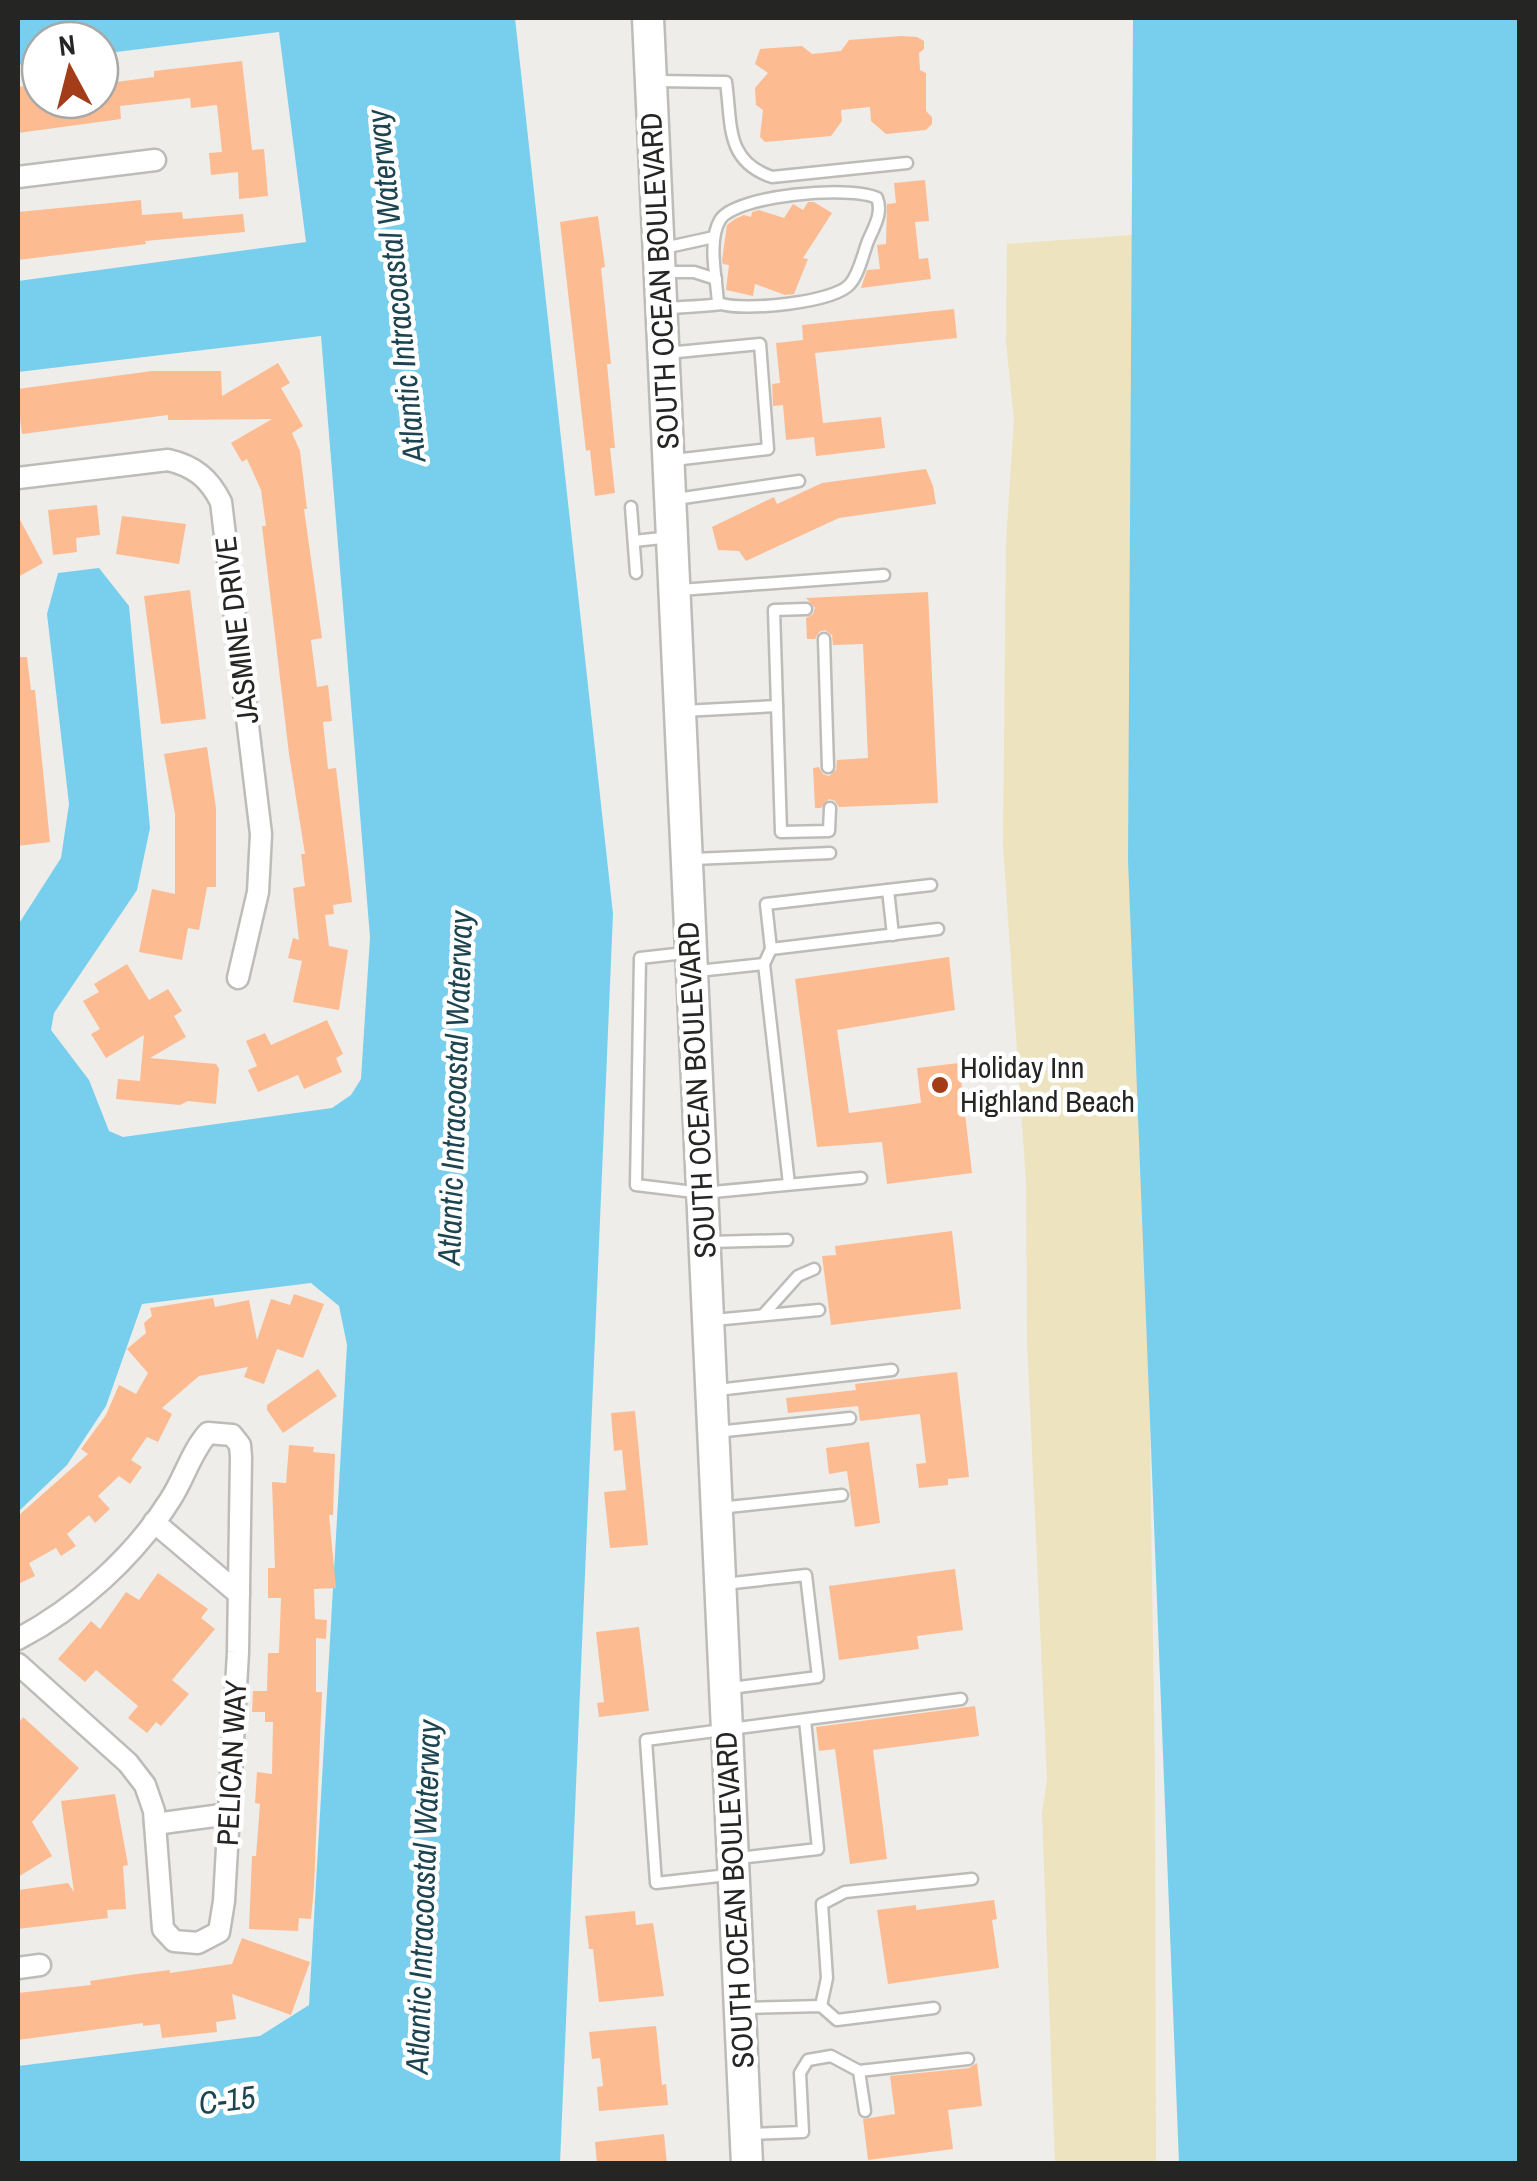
<svg xmlns="http://www.w3.org/2000/svg" width="1537" height="2181" font-family="'Archivo Narrow',sans-serif">
<style>
.sand{fill:#ede3be}
.water{fill:#78cfed}
.building{fill:#fdbb92}
.lines{fill:none;stroke-linecap:round;stroke-linejoin:round}
.lane-casing{stroke:#bdbcb8;stroke-width:15}
.street-casing{stroke:#bdbcb8;stroke-width:25}
.secondary-casing{stroke:#bdbcb8;stroke-width:35}
.lane{stroke:#fff;stroke-width:10}
.street{stroke:#fff;stroke-width:20}
.secondary{stroke:#fff;stroke-width:30}
.poi-dot{fill:#a33c19;stroke:#fff;stroke-width:4}
.labels{text-anchor:middle;stroke-width:9;stroke-linejoin:round;paint-order:stroke}
.street-label{font-size:30px;fill:#252523;stroke:#fff}
.poi-label{font-size:30px;fill:#252523;stroke:#fff;text-anchor:start}
.water-label{font-size:32px;font-style:italic;fill:#1c4451;stroke:#fff}
</style>
<rect width="100%" height="100%" fill="#eeede9"/>
<!-- sand -->
<path class="sand" d="M1132 235 1155 1781 1156 2163H1055L1042 1814 1047 1779 1027 1341 1026 1182 1003 846 1006 542 1014 420 1006 342 1007 244Z"/>
<!-- water -->
<g class="water">
<path d="M18 18H515L613 914 560 2163H18V2066L260 2036 309 2005 347 1345 339 1306 311 1283 142 1304 106 1406 67 1465 18 1512V925L61 858 69 804 47 614 58 573 99 568 129 606 150 828 137 890 54 1013 51 1030 89 1080 109 1131 123 1137 332 1108 351 1095 361 1079 370 937 321 336 18 372V281L306 242 279 32 100 54V40H40V62L18 65Z"/>
<path d="M1133 18H1519V2163H1179L1128 860Z"/>
</g>
<!-- building -->
<g class="building">
<path d="M901 36 917 37 924 41V49L919 53 920 70 926 73V111L932 117V124L926 130 886 134 871 121 870 107 841 110 842 121 831 136 765 142 760 137 763 110 756 105 755 88 768 73 755 64 760 49 802 46 812 54 841 51 849 40Z"/>
<path d="M242 61 252 150 264 149 268 196 239 199 238 172 211 175 209 153 222 152 217 105 191 108 190 98 120 106 121 119 18 133V87L34 85 36 100H100V79L116 77V82L154 77V71Z"/>
<path d="M925 180 929 221 915 222 919 259 928 258 931 279 861 288 867 270 880 269 877 245 886 244 887 204 896 203 894 183Z"/>
<path d="M141 200 142 215 182 212 183 219 243 214 245 232 145 241 146 244 18 260V212Z"/>
<path d="M808 202H814L832 213 803 258 808 259 794 294 785 295 755 284 753 296 726 290 729 265 723 264 722 260 727 225 735 219 744 215 751 217 752 212 759 210 784 218 793 204 803 210Z"/>
<path d="M598 216 605 267 601 268 611 364H607L615 448H610L615 493 595 496 590 450 586 451 560 222Z"/>
<path d="M954 309 957 338 815 353 823 423 881 417 885 448 816 456 814 437 786 440 783 405 773 406 772 384 780 383 776 343 803 340 802 325Z"/>
<path d="M278 363 290 383 281 388 303 426 292 433 300 451 307 509H304L322 638 311 640 317 687 328 685 332 721 323 722 328 769 336 768 352 902 333 905 334 914 325 915 329 946 348 950 339 1010 293 1002 302 961 288 958 293 938 299 940 293 888 305 886 301 854H305L289 754 262 526H266L261 490 247 459 242 462 231 443 272 419 168 420V415L22 434 18 405V389L152 371H221L222 396Z"/>
<path d="M926 469 933 486 936 504 839 518 746 561 739 551 718 550 712 527 774 497 777 504 822 483Z"/>
<path d="M97 505 100 535 76 538 77 552 53 555 48 510Z"/>
<path d="M18 516 43 563 18 577Z"/>
<path d="M122 516 186 524 179 564 116 554Z"/>
<path d="M190 590 206 719 161 724 144 596Z"/>
<path d="M928 592 938 803 839 807 835 801 829 799 821 808H815L813 768 819 767 823 774 829 776 836 770 837 760 868 758 863 644 833 645 832 635 825 630 819 632 815 639H807L806 618 813 614 815 608 806 598Z"/>
<path d="M18 657H27L31 690H35L50 842 18 846Z"/>
<path d="M207 747 216 808V887H207L199 930 188 928 182 960 139 952 152 889 175 894V814L164 754Z"/>
<path d="M949 957 955 1010 837 1030 849 1113 921 1103 917 1068 959 1063 972 1173 887 1184 882 1142 817 1147 795 979Z"/>
<path d="M127 964 149 1000 168 989 182 1011 174 1016 186 1037 150 1058 216 1064 219 1069 216 1104 188 1101 180 1105 116 1099 118 1079 140 1081 144 1035 106 1058 91 1034 100 1029 83 1001 99 992 94 984Z"/>
<path d="M327 1020 343 1054 336 1058 342 1072 304 1089 298 1075 258 1092 248 1070 257 1066 246 1041 265 1033 271 1045Z"/>
<path d="M952 1231 961 1309 831 1325 822 1256 836 1255 835 1246Z"/>
<path d="M294 1294 324 1304 303 1358 277 1349 264 1384 244 1377 248 1367 199 1376 162 1408 172 1414 158 1442 147 1437 131 1460 142 1467 130 1484 119 1476 98 1496 110 1509 95 1523 89 1515 67 1534 76 1546 61 1556 56 1548 29 1563 35 1576 18 1584V1516L88 1454 81 1449 106 1415 119 1385 136 1394 148 1373 127 1349 146 1333 144 1323 152 1316 150 1308 213 1298 215 1307 249 1300 257 1340 271 1299 290 1305Z"/>
<path d="M318 1369 337 1396 283 1433 267 1410V1405Z"/>
<path d="M957 1372 969 1477 948 1479V1485L919 1488 916 1464 926 1463 920 1414 860 1421 858 1406 788 1413 786 1398 856 1390 855 1384Z"/>
<path d="M635 1411 648 1545 610 1548 604 1492 626 1490 622 1450 614 1451 611 1413Z"/>
<path d="M869 1442 880 1523 855 1527 847 1471 829 1474 826 1448Z"/>
<path d="M289 1445 314 1447 313 1452 335 1454 333 1515H329L336 1588 314 1589 315 1619 327 1620 326 1639 316 1638V1692H322L314 1886 311 1919 299 1918 298 1931 249 1929 252 1856H256L260 1804 255 1803 257 1772 272 1774 273 1722H265V1712H252L253 1691H267L268 1653H279L281 1598H268V1568H275L272 1482 286 1483Z"/>
<path d="M955 1569 963 1630 917 1636 919 1649 839 1660 829 1586Z"/>
<path d="M158 1573 208 1609 201 1618 215 1629 172 1680 189 1694 161 1726 156 1722 147 1733 128 1718 138 1706 96 1670 85 1682 58 1659 91 1621 100 1629 126 1592 139 1600Z"/>
<path d="M639 1627 649 1711 599 1717 597 1703 604 1702 596 1632Z"/>
<path d="M975 1706 979 1736 873 1750 887 1859 850 1864 835 1749 819 1751 816 1727Z"/>
<path d="M23 1717 79 1768 32 1822 52 1856 18 1877V1724Z"/>
<path d="M115 1794 128 1865 123 1866 126 1909 107 1910 108 1918 18 1929V1890L68 1883 74 1892 61 1801Z"/>
<path d="M994 1900 997 1919 992 1920 999 1968 888 1984 877 1910 916 1905V1910Z"/>
<path d="M635 1911 636 1925 653 1923 664 1996 599 2002 593 1949H589L585 1916Z"/>
<path d="M242 1938 310 1962 291 2015 232 1994 236 2019 216 2022 217 2032 162 2038 160 2024 143 2026V2023L18 2040V1993L91 1985 90 1981 137 1974 170 1970V1973L232 1964Z"/>
<path d="M656 2026 662 2085 666 2084 668 2105 599 2111 597 2087 603 2086 600 2058 592 2059 589 2032Z"/>
<path d="M977 2063 982 2106 948 2110 953 2149 868 2160 863 2119 895 2114 890 2076 969 2068Z"/>
<path d="M664 2134 667 2164H597L595 2142Z"/>
</g>
<g class="lines">
<defs>
<g id="lane">
<path d="M657 81 726 82C732 125 725 161 772 177L907 163"/>
<path d="M664 248 714 237"/>
<path d="M666 272H694L716 279"/>
<path d="M667 308C685 307 704 306 722 304 744 311 834 303 850 284 859 274 863 254 868 241 874 227 883 213 877 198 851 185 735 195 720 220 707 242 717 280 718 304"/>
<path d="M667 353 760 344 768 449 674 460"/>
<path d="M676 499 799 481"/>
<path d="M631 507 636 573"/>
<path d="M634 541 671 537"/>
<path d="M680 590 884 575"/>
<path d="M806 609 774 610 781 832 829 831 830 808"/>
<path d="M824 639 828 767"/>
<path d="M683 711 777 706"/>
<path d="M693 859 830 853"/>
<path d="M888 890 893 935"/>
<path d="M771 949 938 929"/>
<path d="M685 953 640 958 636 1185 702 1193 861 1178"/>
<path d="M698 971 764 964"/>
<path d="M789 1184 764 964 771 949 766 904 931 885"/>
<path d="M710 1242 787 1240"/>
<path d="M763 1315 798 1276 814 1269"/>
<path d="M714 1320 819 1310"/>
<path d="M717 1390 892 1370"/>
<path d="M716 1432 850 1418"/>
<path d="M719 1508 842 1495"/>
<path d="M724 1584 806 1575 818 1677 731 1688"/>
<path d="M739 1858 818 1849 805 1720"/>
<path d="M728 1875 656 1883 646 1740 961 1699"/>
<path d="M821 2006 827 1978 822 1904 845 1892 972 1879"/>
<path d="M746 2008 821 2006 837 2020 934 2008"/>
<path d="M859 2071 865 2111"/>
<path d="M751 2134 803 2132 800 2073 808 2060 831 2056 859 2071 968 2059"/>
</g>
<g id="street">
<path d="M18 177 155 160"/>
<path d="M18 478 168 460C194 466 209 478 221 502L261 834 258 892 238 978"/>
<path d="M154 1522 239 1594"/>
<path d="M18 1639C77 1608 134 1557 170 1500 184 1479 191 1452 208 1433L232 1435 240 1445 241 1457 238 1652 224 1901 219 1932 198 1943 174 1941 163 1929 154 1811 145 1785 128 1763 18 1664"/>
<path d="M155 1824 229 1814"/>
<path d="M18 1968 40 1965"/>
</g>
<path id="secondary" d="M648 18 747 2164"/>
</defs>
<!-- lane casing -->
<use href="#lane" class="lane-casing"/>
<!-- street casing -->
<use href="#street" class="street-casing"/>
<!-- secondary casing -->
<use href="#secondary" class="secondary-casing"/>
<!-- lane -->
<use href="#lane" class="lane"/>
<!-- street -->
<use href="#street" class="street"/>
<!-- secondary -->
<use href="#secondary" class="secondary"/>
</g>
<!-- markers -->
<circle class="poi-dot" cx="940" cy="1085" r="10"/>
<g class="labels">
<!-- street labels -->
<g class="street-label">
<text transform="translate(660 281) rotate(-93)" y="10">SOUTH OCEAN BOULEVARD</text>
<text transform="translate(237 630) rotate(-97)" y="10">JASMINE DRIVE</text>
<text transform="translate(697 1090) rotate(-93)" y="10">SOUTH OCEAN BOULEVARD</text>
<text transform="translate(232 1763) rotate(-87)" y="10">PELICAN WAY</text>
<text transform="translate(735 1900) rotate(-93)" y="10">SOUTH OCEAN BOULEVARD</text>
</g>
<!-- poi labels -->
<g class="poi-label">
<text x="960" y="1078">Holiday Inn<tspan x="960" dy="34">Highland Beach</tspan></text>
</g>
<!-- water labels -->
<g class="water-label">
<text transform="translate(396 286) rotate(-96)" y="11">Atlantic Intracoastal Waterway</text>
<text transform="translate(455 1088) rotate(-88)" y="11">Atlantic Intracoastal Waterway</text>
<text transform="translate(423 1897) rotate(-88)" y="11">Atlantic Intracoastal Waterway</text>
<text transform="translate(227 2100) rotate(-7)" y="11">C-15</text>
</g>
</g>
<!-- border -->
<rect width="1537" height="2181" fill="none" stroke="#252523" stroke-width="40"/>
<!-- north arrow -->
<g transform="translate(70 70) rotate(353)"><circle r="48" fill="#ffffff" stroke="#a8a8a7" stroke-width="2.5"/>
<path d="M0-8L18 38L0 25L-18 38Z" fill="#a33c19"/>
<text y="-15" font-size="28" font-weight="bold" text-anchor="middle" fill="#252523">N</text>
</g>
</svg>
